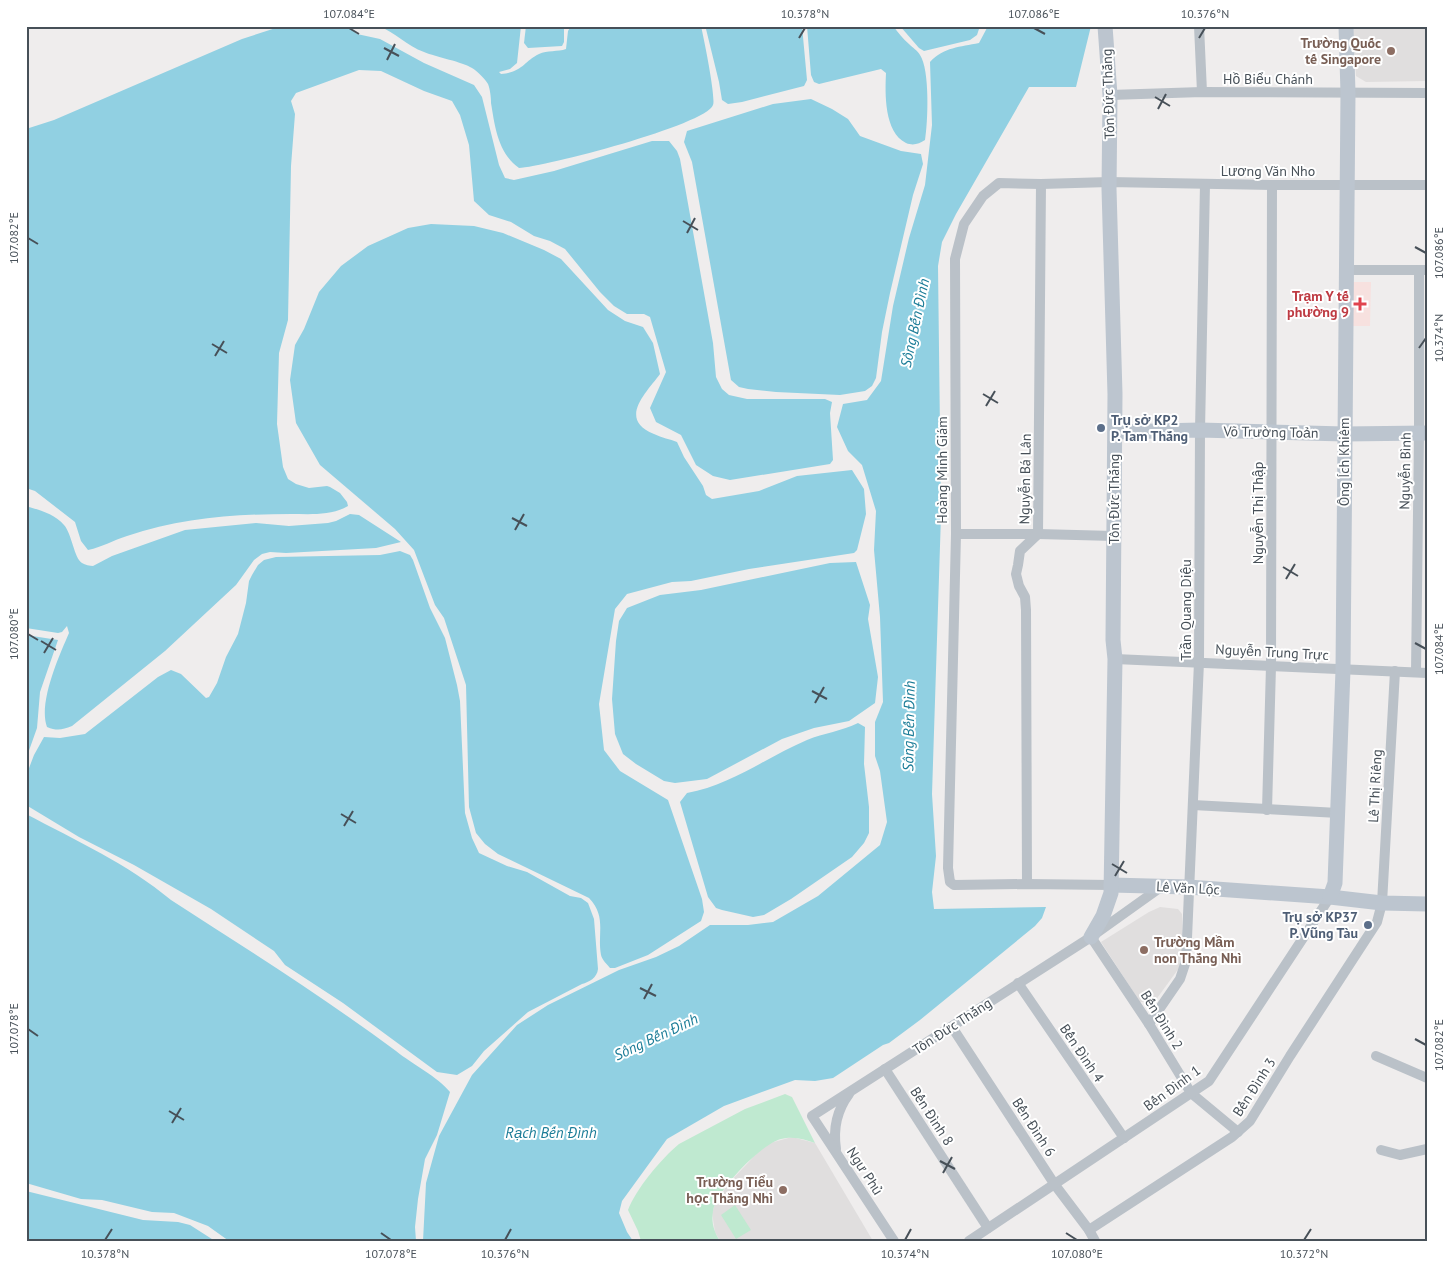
<svg xmlns="http://www.w3.org/2000/svg" width="1453" height="1267" font-family="'PT Sans',sans-serif">
<style>
.education{fill:#e0dede}
.medical{fill:#f7e1df}
.green{fill:#bfe9d0}
.water{fill:#91d0e2}
.lines{fill:none;stroke-linecap:round;stroke-linejoin:round}
.street{stroke:#bac1c8;stroke-width:10}
.secondary{stroke:#bcc5cf;stroke-width:15}
.ticks{fill:none;stroke:#475058;stroke-width:2}
.education-dot{fill:#8d6e63;stroke:#fff;stroke-width:2}
.health-dot{fill:#e0444e;stroke:#fff;stroke-width:2}
.service-dot{fill:#5c6f8a;stroke:#fff;stroke-width:2}
.labels{text-anchor:middle;stroke-width:4;stroke-linejoin:round;paint-order:stroke}
.education-label{font-size:14px;font-weight:bold;fill:#785e54;stroke:#fff;text-anchor:end}
.street-label{font-size:14px;fill:#475058;stroke:#fff}
.health-label{font-size:14px;font-weight:bold;fill:#be3a42;stroke:#fff;text-anchor:end}
.service-label{font-size:14px;font-weight:bold;fill:#4e5e75;stroke:#fff;text-anchor:start}
.water-label{font-size:15px;font-style:italic;fill:#1b7c97;stroke:#fff}
.neatline{fill:none;stroke:#475058;stroke-width:2}
.ticks-label{font-size:12px;text-anchor:middle;fill:#475058}
</style>
<rect width="100%" height="100%" fill="#efeded"/>
<!-- education -->
<g class="education">
<path d="M1353 26H1427V81L1366 82 1356 76Z"/>
<path d="M1160 907 1178 909 1182 914V957L1179 968 1155 1001 1140 1002 1101 942 1149 912Z"/>
<path d="M792 1137 815 1143 873 1241H720L715 1232 712 1213 715 1204 728 1184 759 1151 770 1143Z"/>
</g>
<!-- medical -->
<path class="medical" d="M1349 282H1371L1370 326H1349Z"/>
<!-- green -->
<g class="green">
<path d="M785 1094 792 1097 815 1143C803 1139 794 1136 781 1139 761 1144 716 1191 713 1211 711 1222 714 1232 720 1241H641L638 1231 628 1210C636 1189 661 1159 679 1144L745 1109Z"/>
<path d="M735 1205 751 1230 736 1239 721 1215Z"/>
</g>
<!-- water -->
<g class="water">
<path d="M282 26H347L357 34 380 39 424 63 474 85 482 97 499 165 505 178 514 180 554 171 652 141H669L677 151 680 159 713 343 716 377 722 389 729 395 747 399H825L832 402 830 413 833 460 830 464 730 480 713 476 696 465 681 435 656 422 650 408 666 372 650 317 644 314H627L614 306 600 292 565 249 550 241 534 236 511 222 489 215 474 201 469 145 460 115 452 101 424 91 381 71 359 70 296 93 291 101 295 114 291 166 288 320 279 353 277 424 283 467 288 479 296 484 309 488 327 486 330 487 340 493 347 502 348 506C331 516 310 514 291 514 235 514 181 518 127 536 113 540 103 547 88 550L81 541 75 522 35 491 26 488V129L54 120 242 39Z"/>
<path d="M378 26H521L517 63 510 69 499 72 501 74C523 72 523 62 539 54 547 50 558 52 566 49L568 31 571 26H701C704 39 716 98 713 105 706 125 544 167 519 168 498 153 495 127 491 103 491 97 490 89 488 84 485 79 477 71 472 68 463 62 436 57 424 52 407 46 395 32 378 26Z"/>
<path d="M526 26H564V42L562 46 528 48 524 43Z"/>
<path d="M707 26H802L807 80 804 86 742 102 728 104 722 100 719 82 706 29Z"/>
<path d="M807 26H893C898 32 903 39 909 44 912 47 918 51 920 55 930 70 928 122 925 140 919 144 913 146 906 143 884 132 885 93 886 73L881 69 819 84 814 82 811 75Z"/>
<path d="M900 26H980L977 35 970 40 924 51 919 48Z"/>
<path d="M988 26H1091L1076 87H1029L956 214 942 242 938 266 941 515 932 794 936 856 932 892 934 909 1046 907 1042 918 1035 926 920 1020 889 1043 883 1045 833 1078 815 1081 795 1080 724 1106 667 1139 622 1201 619 1213 627 1232 633 1241H423L426 1183 439 1136 472 1075 517 1025 548 1005 619 970 656 957 679 946 710 925H748L773 922 818 896 880 845 887 822 880 771 875 756V722L883 702 880 617 874 550 876 511 862 465 848 451 837 427 843 404 867 400 881 381 893 306 909 238 925 185 932 125 930 62C944 47 960 47 979 43Z"/>
<path d="M811 99 832 109 848 119 860 136 901 151 921 154 923 164 913 195 890 293 882 332 876 378 872 386 865 391 840 395 776 392 748 389 739 387 731 380 692 162 684 142 687 131 773 104Z"/>
<path d="M431 224 474 226 503 233 544 250 561 259 608 310 625 321 643 327 653 343 660 374C647 392 617 419 654 434 662 438 670 439 677 442L684 457 703 486 706 495 712 499 759 491 797 476 852 470 864 489 866 514 857 550 854 553 749 569 691 581 672 582 627 594 615 609 599 704 604 750 620 771 668 800 702 899 704 912 701 921 648 955 615 968H610C607 964 602 960 601 955 597 933 607 917 589 898L498 854 485 844 476 833 469 807 466 685 444 618 435 605 414 550 395 529 320 465 296 423 290 380 295 345 304 329 319 292 341 266 368 246 408 228Z"/>
<path d="M26 506C39 510 55 514 64 525 72 534 74 558 82 563 85 565 90 566 93 566L112 556 185 530 256 523 289 526 328 523 336 521 350 514 359 515 401 542 376 548 286 553 270 552 262 554 254 560 236 585 165 651 72 726C62 730 57 731 47 727 38 703 59 656 69 633L67 626 62 632 58 633 26 628Z"/>
<path d="M400 551 410 555 413 560 430 608 445 638 457 685 460 701 465 813 472 838 479 853 507 866 527 872 570 896 581 898 588 903 594 919 598 969C597 978 589 982 582 984L528 1012 484 1051 472 1066 457 1075 437 1072 343 1003 285 965 274 951 211 909 134 865 79 837 26 805V776L34 755 44 737 60 738 85 734 158 677 171 670 181 674 206 698 209 697 217 683 226 657 238 634 246 603 249 581 252 575 258 565 264 560 276 557 380 555Z"/>
<path d="M856 562 870 605 868 619 878 677 875 703 849 721 814 728 782 739 707 779 675 783 664 781 636 764 623 754 615 734 612 699 616 641 619 621 627 608 660 595 701 590 830 563Z"/>
<path d="M26 635 58 640 40 692 37 728 26 759Z"/>
<path d="M858 723 865 727 864 764 869 807V833L864 843 852 857 791 899 764 915 753 917 722 910 716 908 708 897 680 802 687 793C731 785 767 757 807 740 824 733 842 731 858 723Z"/>
<path d="M26 814C75 840 128 864 171 900 247 949 323 997 396 1051 412 1064 438 1077 450 1092L437 1135 425 1159 418 1199 415 1227 416 1241H229L208 1226 174 1213 152 1212 102 1200 81 1199 26 1183Z"/>
<path d="M26 1191 143 1220 178 1222 190 1225 215 1241H26Z"/>
</g>
<g class="lines">
<!-- street -->
<g class="street">
<path d="M1199 26 1202 92"/>
<path d="M1110 95 1202 92 1427 93"/>
<path d="M1346 270H1427"/>
<path d="M956 534H1038L1114 536"/>
<path d="M1115 659 1427 673"/>
<path d="M1416 672 1419 433V270"/>
<path d="M1193 805 1338 813"/>
<path d="M1267 810 1271 666 1272 185"/>
<path d="M1027 884 1026 610 1025 597 1019 586 1016 574 1018 565 1020 551 1038 534 1041 184"/>
<path d="M1111 885 1027 884 954 885 950 882 948 868 956 534 955 259 964 224 983 196 999 183 1041 184 1109 182 1272 185H1427"/>
<path d="M1091 937 1149 1024 1191 1093 1238 1132"/>
<path d="M1018 983 1124 1138"/>
<path d="M1149 1024 1180 979 1186 961 1199 662 1200 430 1205 184"/>
<path d="M952 1027 1055 1185 1089 1230 1095 1241"/>
<path d="M1376 1056 1427 1078"/>
<path d="M885 1069 988 1228"/>
<path d="M836 1149C833 1129 837 1110 849 1094"/>
<path d="M1381 1150 1400 1155 1427 1149"/>
<path d="M1089 1230 1232 1137 1250 1121 1290 1056 1377 922 1382 903 1395 671"/>
<path d="M894 1241 812 1116 1091 937 1161 887"/>
<path d="M969 1241 1209 1081 1330 897"/>
</g>
<!-- secondary -->
<g class="secondary">
<path d="M1115 432 1200 430 1344 434 1427 433"/>
<path d="M1111 885 1188 887 1330 897 1382 903 1427 904"/>
<path d="M1330 897 1335 883 1343 670 1348 93 1346 26"/>
<path d="M1091 937 1103 916 1111 893 1115 659 1113 640 1115 394 1109 189 1110 95 1105 26"/>
</g>
</g>
<!-- ticks -->
<path class="ticks" d="M349 28 359 34M1034 28 1045 34M799 38 805 28M1199 38 1205 28M384 48 399 56M387 60 395 44M1155 97 1170 106M1158 109 1166 94M683 221 698 230M687 233 695 218M28 238 38 244M1415 247 1426 253M212 344 227 353M1419 348 1426 338M215 356 224 341M983 394 998 403M986 406 995 391M512 518 527 526M515 530 524 514M1283 567 1298 576M1286 579 1295 564M28 634 38 640M41 641 56 650M1415 643 1426 649M44 653 53 638M812 691 827 699M815 703 824 687M341 814 356 823M344 826 353 811M1112 864 1127 873M1115 876 1124 861M640 988 656 996M644 999 652 984M28 1029 38 1036M1415 1039 1426 1045M169 1111 184 1120M172 1123 181 1108M940 1161 955 1169M943 1173 952 1157M381 1233 391 1240M1066 1233 1077 1240M105 1240 112 1229M505 1240 511 1229M905 1240 911 1229M1304 1240 1311 1229"/>
<!-- markers -->
<g class="education-dot">
<circle cx="1391" cy="51" r="5"/>
<circle cx="1144" cy="950" r="5"/>
<circle cx="783" cy="1190" r="5"/>
</g>
<path class="health-dot" d="M1357.5 296.5h5v5h5v5h-5v5h-5v-5h-5v-5h5z"/>
<g class="service-dot">
<circle cx="1101" cy="428" r="5"/>
<circle cx="1368" cy="925" r="5"/>
</g>
<g class="labels">
<!-- education labels -->
<g class="education-label">
<text x="1381" y="48">Trường Quốc<tspan x="1381" dy="16">tế Singapore</tspan></text>
<text x="1154" y="947" text-anchor="start">Trường Mầm<tspan x="1154" dy="16">non Thắng Nhì</tspan></text>
<text x="773" y="1187">Trường Tiểu<tspan x="773" dy="16">học Thắng Nhì</tspan></text>
</g>
<!-- street labels -->
<g class="street-label">
<text x="1268" y="84">Hồ Biểu Chánh</text>
<text transform="translate(1108 94) rotate(-92)" y="5">Tôn Đức Thắng</text>
<text x="1268" y="176">Lương Văn Nho</text>
<text transform="translate(1271 432) rotate(1)" y="5">Võ Trường Toản</text>
<text transform="translate(1344 462) rotate(-90)" y="5">Ông Ích Khiêm</text>
<text transform="translate(942 470) rotate(-90)" y="5">Hoàng Minh Giám</text>
<text transform="translate(1405 471) rotate(-89)" y="5">Nguyễn Bình</text>
<text transform="translate(1025 479) rotate(-89)" y="5">Nguyễn Bá Lân</text>
<text transform="translate(1114 499) rotate(-90)" y="5">Tôn Đức Thắng</text>
<text transform="translate(1258 513) rotate(-90)" y="5">Nguyễn Thị Thập</text>
<text transform="translate(1186 610) rotate(-90)" y="5">Trần Quang Diệu</text>
<text transform="translate(1272 652) rotate(3)" y="5">Nguyễn Trung Trực</text>
<text transform="translate(1375 786) rotate(-87)" y="5">Lê Thị Riêng</text>
<text transform="translate(1188 888) rotate(3)" y="5">Lê Văn Lộc</text>
<text transform="translate(1162 1020) rotate(58)" y="5">Bến Đình 2</text>
<text transform="translate(952 1026) rotate(-33)" y="5">Tôn Đức Thắng</text>
<text transform="translate(1082 1053) rotate(56)" y="5">Bến Đình 4</text>
<text transform="translate(1254 1087) rotate(-57)" y="5">Bến Đình 3</text>
<text transform="translate(1172 1088) rotate(-36)" y="5">Bến Đình 1</text>
<text transform="translate(932 1116) rotate(57)" y="5">Bến Đình 8</text>
<text transform="translate(1034 1127) rotate(57)" y="5">Bến Đình 6</text>
<text transform="translate(865 1171) rotate(57)" y="5">Ngư Phủ</text>
</g>
<!-- health labels -->
<g class="health-label">
<text x="1349" y="301">Trạm Y tế<tspan x="1349" dy="16">phường 9</tspan></text>
</g>
<!-- service labels -->
<g class="service-label">
<text x="1111" y="425">Trụ sở KP2<tspan x="1111" dy="16">P. Tam Thắng</tspan></text>
<text x="1358" y="922" text-anchor="end">Trụ sở KP37<tspan x="1358" dy="16">P. Vũng Tàu</tspan></text>
</g>
<!-- water labels -->
<g class="water-label">
<text transform="translate(915 323) rotate(-78)" y="5">Sông Bến Đình</text>
<text transform="translate(909 726) rotate(-89)" y="5">Sông Bến Đình</text>
<text transform="translate(656 1037) rotate(-25)" y="5">Sông Bến Đình</text>
<text x="551" y="1138">Rạch Bến Đình</text>
</g>
</g>
<!-- border -->
<rect width="1453" height="1267" fill="none" stroke="#ffffff" stroke-width="55"/>
<rect x="28" y="28" width="1398" height="1212" class="neatline"/>
<g class="ticks-label">
<text x="349" y="18">107.084°E</text>
<text x="805" y="18">10.378°N</text>
<text x="1034" y="18">107.086°E</text>
<text x="1205" y="18">10.376°N</text>
<text transform="translate(14 238) rotate(-90)" y="4">107.082°E</text>
<text transform="translate(1439 253) rotate(-90)" y="4">107.086°E</text>
<text transform="translate(1439 338) rotate(-90)" y="4">10.374°N</text>
<text transform="translate(14 634) rotate(-90)" y="4">107.080°E</text>
<text transform="translate(1439 649) rotate(-90)" y="4">107.084°E</text>
<text transform="translate(14 1029) rotate(-90)" y="4">107.078°E</text>
<text transform="translate(1439 1045) rotate(-90)" y="4">107.082°E</text>
<text x="105" y="1258">10.378°N</text>
<text x="391" y="1258">107.078°E</text>
<text x="505" y="1258">10.376°N</text>
<text x="905" y="1258">10.374°N</text>
<text x="1077" y="1258">107.080°E</text>
<text x="1304" y="1258">10.372°N</text>
</g>
</svg>
